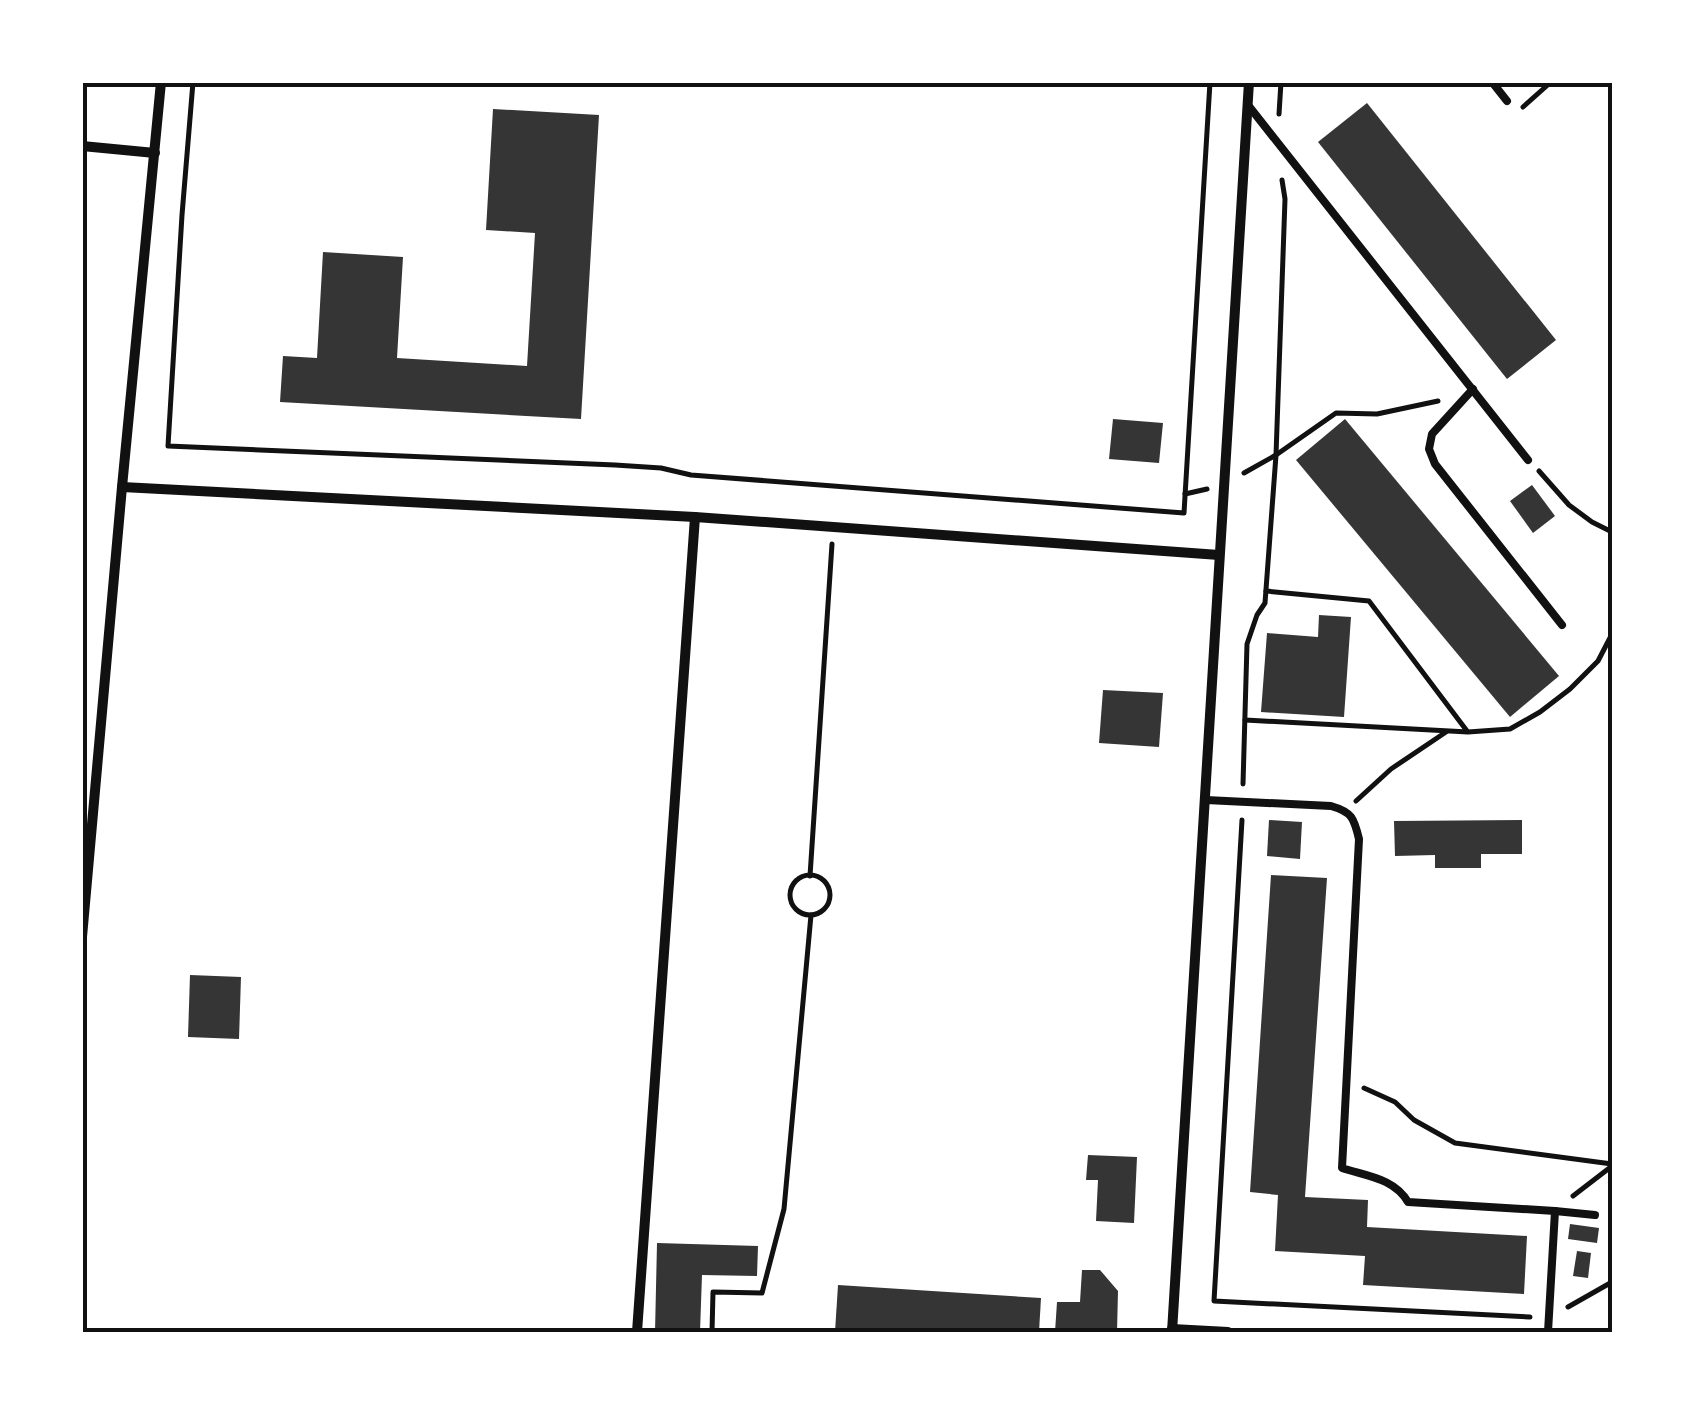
<svg xmlns="http://www.w3.org/2000/svg" width="1695" height="1415" font-family="'Alegreya Sans',sans-serif">
<style>
.building{fill:#353535}
.lines{fill:none;stroke-linecap:round;stroke-linejoin:round}
.path{stroke:#111;stroke-width:5}
.service{stroke:#111;stroke-width:8}
.minor{stroke:#111;stroke-width:10}
.neatline{fill:none;stroke:#111;stroke-width:4}
</style>
<rect width="100%" height="100%" fill="#fff"/>
<!-- building -->
<g class="building">
<path d="M1367 103 1556 340 1507 379 1318 142Z"/>
<path d="M493 109 599 115 581 419 280 402 283 356 317 358 323 252 403 257 397 358 527 366 535 233 486 230Z"/>
<path d="M1113 419 1163 423 1159 463 1109 459Z"/>
<path d="M1345 419 1559 676 1510 717 1296 460Z"/>
<path d="M1532 485 1555 516 1533 533 1510 501Z"/>
<path d="M1319 615 1351 617 1344 717 1261 712 1267 633 1318 637Z"/>
<path d="M1103 690 1163 693 1159 747 1099 743Z"/>
<path d="M1269 820 1302 822 1300 859 1267 856Z"/>
<path d="M1522 820V854H1481V868H1435V855L1395 856 1394 821Z"/>
<path d="M1271 875 1327 878 1305 1197 1368 1200 1367 1227 1527 1236 1524 1294 1363 1285 1365 1256 1275 1251 1278 1195 1250 1192Z"/>
<path d="M190 975 241 977 239 1039 188 1037Z"/>
<path d="M1088 1155 1137 1157 1134 1223 1096 1221 1098 1180H1086Z"/>
<path d="M1570 1224 1599 1228 1597 1243 1568 1239Z"/>
<path d="M657 1243 758 1246 757 1276 702 1275 700 1332H655Z"/>
<path d="M1577 1251 1591 1253 1588 1278 1573 1276Z"/>
<path d="M1082 1270H1100L1118 1291 1117 1332H1055L1057 1302H1080Z"/>
<path d="M838 1285 1041 1298 1039 1332H835Z"/>
</g>
<g class="lines">
<!-- path -->
<g class="path">
<path d="M193 82 182 215 168 446 615 465 661 468 691 475 1184 513 1210 82"/>
<path d="M1523 107 1551 82"/>
<path d="M1279 114 1281 82"/>
<path d="M1539 471 1569 505 1592 522 1612 532"/>
<path d="M1244 473 1276 455 1336 413 1377 414 1438 401"/>
<path d="M1185 494 1207 489"/>
<path d="M1266 591 1369 601 1467 731"/>
<path d="M1245 720 1468 732 1510 729 1540 712 1570 689 1598 661 1612 634"/>
<path d="M1243 784 1247 644 1257 615 1265 603 1276 455 1285 199 1282 180"/>
<path d="M1356 801 1391 769 1446 732"/>
<path d="M1242 820 1214 1301 1530 1317"/>
<circle cx="810" cy="895" r="20"/>
<path d="M810 876 832 544"/>
<path d="M1364 1088 1395 1102 1414 1120 1455 1143 1612 1164"/>
<path d="M1573 1196 1612 1166"/>
<path d="M1568 1307 1612 1282"/>
<path d="M712 1332 713 1292 762 1293 784 1209 811 915"/>
</g>
<!-- service -->
<g class="service">
<path d="M1492 82 1507 101"/>
<path d="M1248 105 1528 460"/>
<path d="M1473 389 1432 434 1429 449 1435 464 1562 625"/>
<path d="M1206 800 1331 806C1352 812 1354 818 1359 839L1342 1168C1366 1176 1394 1178 1408 1202L1555 1211 1548 1332"/>
<path d="M1555 1211 1595 1215"/>
</g>
<!-- minor -->
<g class="minor">
<path d="M82 146 155 153"/>
<path d="M122 487 695 517 1219 555"/>
<path d="M82 937 122 487 161 82"/>
<path d="M1172 1329 1228 1332"/>
<path d="M637 1332 695 517"/>
<path d="M1172 1332 1249 82"/>
</g>
</g>
<!-- border -->
<rect width="1695" height="1415" fill="none" stroke="#ffffff" stroke-width="170"/>
<rect x="85" y="85" width="1525" height="1245" class="neatline"/>
</svg>
